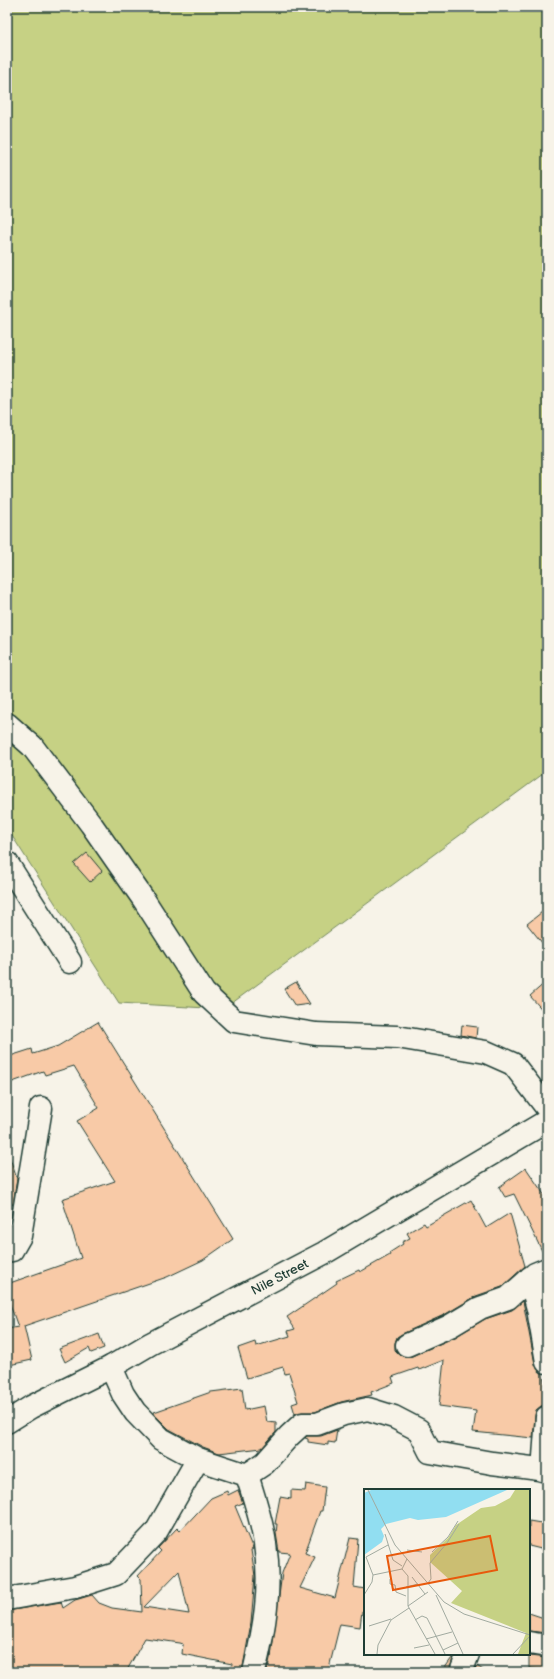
<svg xmlns="http://www.w3.org/2000/svg" width="554" height="1679" font-family="'Balsamiq Sans',sans-serif">
<style>
.green{fill:#c6d184;stroke:#72875c}
.building{fill:#f8caa7;stroke:#1f3d34;fill-rule:evenodd}
.lines{fill:none;stroke-linecap:round;stroke-linejoin:round}
.minor-casing{stroke:#1f3d34;stroke-width:25}
.major-casing{stroke:#1f3d34;stroke-width:25}
.minor{stroke:#f7f3e8;stroke-width:22}
.major{stroke:#f7f3e8;stroke-width:22}
.labels{text-anchor:middle;stroke-width:3.5;stroke-linejoin:round;paint-order:stroke}
.street-label{font-size:13px;fill:#1f3d34;stroke:#f7f3e8}
.inset-road{fill:none;stroke:#a1aaa0;stroke-width:1}
.view{fill:#e8590c;fill-opacity:0.15;stroke:#e8590c;stroke-width:2}
.inset-edge{fill:none;stroke:#1f3d34;stroke-width:2}
</style>
<rect width="100%" height="100%" fill="#f7f3e8"/>
<filter id="ink" filterUnits="userSpaceOnUse"><feTurbulence type="fractalNoise" baseFrequency=".025" numOctaves="2"/><feDisplacementMap in="SourceGraphic" scale="8" xChannelSelector="R" yChannelSelector="G"/><feConvolveMatrix kernelMatrix="1 2 1 2 8 2 1 2 1" color-interpolation-filters="sRGB"/></filter>
<g filter="url(#ink)">
<!-- green -->
<path class="green" d="M7 7H547V771L224 1009 119 1003 7 828Z"/>
<!-- building -->
<g class="building">
<path d="M87 853 102 871 90 882 74 864Z"/>
<path d="M547 908V949L527 924Z"/>
<path d="M547 981V1015L530 996Z"/>
<path d="M296 982 310 1004 295 1006 284 989Z"/>
<path d="M98 1022 233 1239 203 1260 167 1277 24 1326 32 1360 9 1365 7 1354V1329L18 1327 7 1296V1284L81 1258 62 1199 115 1181 77 1121 99 1108 74 1066 45 1075 43 1071 7 1084V1057L32 1049 33 1054 58 1046Z"/>
<path d="M462 1025 477 1027 476 1038 461 1035Z"/>
<path d="M7 1158H10L17 1179 13 1204 7 1206Z"/>
<path d="M526 1168 547 1199V1257H545L514 1194 505 1197 499 1187Z"/>
<path d="M471 1200 486 1228 510 1213 525 1266 502 1287 476 1296 444 1315 402 1334 397 1337 395 1343V1350L400 1355 406 1357 412 1356 455 1337 485 1319 512 1310 523 1301 535 1364 538 1370 543 1374 544 1383H547L546 1405 541 1406 536 1410 535 1416 533 1438 473 1432 476 1411 439 1406 444 1360 419 1370 418 1368 392 1377 394 1383 371 1392 372 1395 341 1402 315 1412H302L295 1414 292 1404 298 1402 289 1373 285 1374 283 1367 247 1378 238 1348 255 1342 256 1346 290 1336 288 1331 295 1329 287 1317 337 1283 336 1281 359 1270 360 1272 390 1255 389 1253 403 1244 402 1242 410 1238 407 1233 424 1223 426 1226Z"/>
<path d="M99 1334 104 1348 91 1353 89 1348 65 1362 59 1349Z"/>
<path d="M242 1388 245 1410 264 1406 267 1422 276 1423V1432L262 1448 219 1453 203 1447 169 1429 155 1415 154 1412 211 1392Z"/>
<path d="M337 1430 335 1443 328 1442V1445L308 1442V1439L305 1438 307 1436H321Z"/>
<path d="M306 1484 325 1487 322 1511H320L305 1553 315 1557 300 1588 335 1598 350 1538 358 1539 354 1587 365 1589V1612L362 1611 360 1627 340 1624 328 1672H267L271 1654V1657L282 1573 290 1553 279 1552 276 1533 277 1524H275L280 1497 291 1499V1490L305 1491Z"/>
<path d="M238 1490 243 1503 235 1506 253 1549 251 1550 255 1576 251 1623 242 1672H230L232 1664 182 1654 183 1644 180 1643 145 1638 126 1672H7V1611L61 1602 63 1608 75 1600 92 1595 99 1603 112 1608 142 1612 141 1579 138 1576 161 1551 158 1548 177 1528 180 1531 211 1498 227 1491 228 1495ZM179 1571 189 1614 144 1607Z"/>
<path d="M529 1521 547 1524V1541L545 1550 529 1546Z"/>
<path d="M529 1613 547 1619V1633L529 1631Z"/>
<path d="M454 1655 449 1672H442Z"/>
<path d="M529 1656 547 1658V1671L529 1668Z"/>
<path d="M477 1666 486 1672H474Z"/>
</g>
<g class="lines">
<defs>
<g id="minor">
<path d="M7 724 32 746 91 824 144 900 204 993 234 1021 316 1034 397 1037 486 1052 513 1064 547 1108"/>
<path d="M7 863 70 962"/>
<path d="M7 1251 12 1250 20 1236 41 1108"/>
<path d="M530 1278 538 1309 547 1362"/>
<path d="M407 1345 450 1326 480 1308 508 1298 535 1274 547 1269"/>
<path d="M111 1367 123 1394 135 1412 161 1439 198 1459 247 1475 265 1463 289 1436 302 1424H317L344 1414 368 1409 394 1417 419 1430 430 1452 492 1463 547 1470"/>
<path d="M543 1470 547 1417"/>
<path d="M247 1475C254 1498 262 1520 265 1544 272 1587 264 1631 254 1672"/>
<path d="M7 1599 75 1587 116 1574 156 1532 198 1459"/>
<path d="M529 1643 547 1646"/>
<path d="M461 1672 468 1654"/>
</g>
<g id="major">
<path id="s1" d="M7 1422 31 1407 111 1367 150 1344 324 1253 547 1121"/>
</g>
</defs>
<!-- minor casing -->
<use href="#minor" class="minor-casing"/>
<!-- major casing -->
<use href="#major" class="major-casing"/>
<!-- minor -->
<use href="#minor" class="minor"/>
<!-- major -->
<use href="#major" class="major"/>
</g>
</g>
<g class="labels">
<!-- street labels -->
<g class="street-label">
<text dy="5" stroke="none"><textPath href="#s1" startOffset="309">Nile Street</textPath></text>
</g>
</g>
<!-- overview -->
<g transform="translate(364 1489)">
<rect width="166" height="166" fill="#f7f3e8"/>
<path d="M151 1H166V165H154L162 144 87 114 98 102 66 73V66L84 49 92 36 117 19 131 17 146 9Z" fill="#c6d184"/>
<path d="M7 1H143L82 28 54 31 46 29 22 35 17 40 20 47 18 53 0 66V4Z" fill="#91def1"/>
<path class="inset-road" d="M4 1 31 56 80 113 100 125 166 146M21 45 29 71 38 77M43 61 58 63M68 63 84 48 94 32M43 70 38 80 44 87V117L71 165M9 86 2 68 24 56M48 88 61 105M26 90V95L31 96 32 103 42 107M64 94 67 90 66 74 83 54 95 35M42 98 54 95M0 106 8 93 9 86 38 80M72 106 99 165M44 117 64 103M51 131 58 127 63 129 81 165M5 137 27 130M62 150 88 143M50 159 65 156M79 161 94 154M13 165 14 156 27 131 45 119M149 165 166 147"/>
<path class="view" d="M126 47 133 81 29 101 23 67Z"/>
<rect width="166" height="166" class="inset-edge"/>
</g>
<!-- margin -->
<rect width="554" height="1679" fill="none" stroke="#f7f3e8" stroke-width="24"/>
<rect x="12" y="12" width="530" height="1655" fill="none" stroke="#1f3d34" stroke-width="1.5" filter="url(#ink)"/>
</svg>
